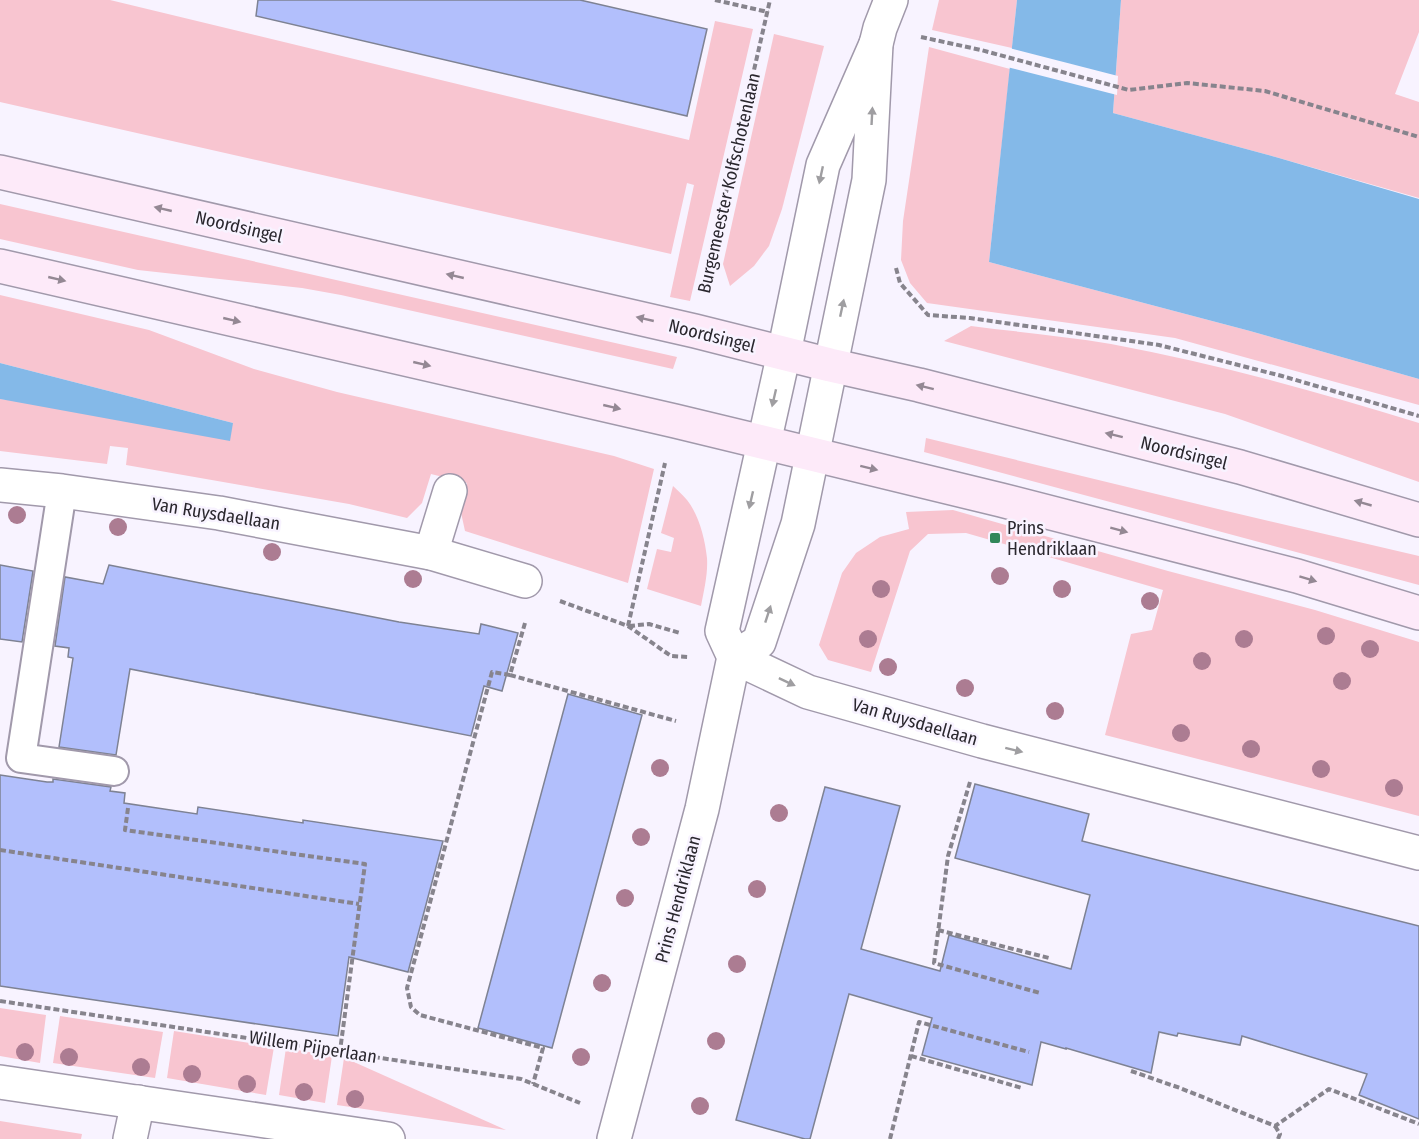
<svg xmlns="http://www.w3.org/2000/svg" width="1419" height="1139" font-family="'Fira Sans Condensed',sans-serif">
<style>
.green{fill:#f8c5d0}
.water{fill:#84b9e8}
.pier{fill:#f8f3ff}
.building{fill:#b2bffc;stroke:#7e8293;stroke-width:1.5}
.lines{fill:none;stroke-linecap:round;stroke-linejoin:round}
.lane-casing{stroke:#a199ab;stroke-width:32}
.street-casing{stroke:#a199ab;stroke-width:36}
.secondary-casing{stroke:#a199ab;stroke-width:36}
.path{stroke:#87848d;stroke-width:4;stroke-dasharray:6 3;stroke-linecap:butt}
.lane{stroke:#fff;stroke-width:28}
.street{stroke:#fff;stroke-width:33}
.secondary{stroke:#fdeaf9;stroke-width:33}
.tree{fill:#ac7c92}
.oneway{fill:#9f9ea1}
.oneway2{fill:#948894}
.poi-dot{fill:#31875a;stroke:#f8f3ff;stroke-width:2}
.labels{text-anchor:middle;stroke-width:5;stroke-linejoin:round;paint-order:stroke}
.street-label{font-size:18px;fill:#2a272e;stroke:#f8f3ff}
.poi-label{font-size:18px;fill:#2a272e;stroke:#f8f3ff;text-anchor:start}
</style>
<rect width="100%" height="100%" fill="#f8f3ff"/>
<!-- green -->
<g class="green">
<path d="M0 0H110L689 140 715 21 753 29 690 301 670 297 694 185 687 183 671 254 0 102Z"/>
<path d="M939 0H1017L1012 48 932 30Z"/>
<path d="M1121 0H1419V32L1395 94 1419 102V198L1279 158 1113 113Z"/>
<path d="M774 34 824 46 782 209 769 246 754 266 730 286 723 264Z"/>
<path d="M929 47 1010 69 989 262 1250 331 1419 379V405L1175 338 927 303 910 283 901 260 903 221Z"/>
<path d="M0 204 677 357 673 369 341 295 302 288 138 270 0 239Z"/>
<path d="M0 295 149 330 254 369 337 392 614 456 654 469 628 583 465 531 460 508 467 483 431 474 422 503 407 518 349 504 126 465 128 448 110 446 107 464 0 451V399L233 423 0 363Z"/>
<path d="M971 326C1017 332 1065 336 1111 344 1215 363 1318 392 1419 423V482L1225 414 944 341Z"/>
<path d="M926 438 1218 509 1419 556V585L924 452Z"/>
<path d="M673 486C678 491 683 495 687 500 699 515 705 539 707 558 708 574 704 590 701 606L647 589 657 549 671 552 674 538 661 533Z"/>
<path d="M953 510 1168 571 1315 610 1419 642V816L1105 735 1131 634 1152 630 1163 590 966 533 928 534 910 551 871 672 828 660 819 645 842 573 856 553 880 537 909 529 906 512Z"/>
<path d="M0 1008 46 1015 40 1063 0 1056Z"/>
<path d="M60 1016 163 1032 155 1078 53 1063Z"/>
<path d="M174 1031 274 1047 266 1095 167 1078Z"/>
<path d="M286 1048 332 1056 325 1103 279 1095Z"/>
<path d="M344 1058H345L506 1130 337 1105Z"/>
<path d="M0 1121 82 1134 81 1139H0Z"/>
</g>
<!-- water -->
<g class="water">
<path d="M1017 0H1121L1113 113 1279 158 1419 199V379L1250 331 989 262Z"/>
<path d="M0 363 233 423 230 441 0 399Z"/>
</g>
<!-- pier -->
<path class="pier" d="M1009 48 1118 76 1117 95 1007 67Z"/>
<!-- building -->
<g class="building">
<path d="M258 0H580L707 29 687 116 256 16Z"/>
<path d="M0 565 33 571 22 642 0 639Z"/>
<path d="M109 565 399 622 479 634 481 624 518 633 502 691 484 686 471 736 130 669 116 755 59 747 73 658 68 657 69 648 55 646 65 577 103 584Z"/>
<path d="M568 694 642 715 552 1048 478 1028Z"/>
<path d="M0 775 47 782H53V779L111 787 110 791 125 793 124 803 197 814 198 807 303 823V820L443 841 408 972 349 957 338 1036 0 986Z"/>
<path d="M975 784 1089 814 1082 841 1419 926V1119L1359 1095 1367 1074 1242 1036 1240 1045 1178 1033 1177 1036 1159 1032 1151 1073 1066 1048V1049L1041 1042 1032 1085 922 1055 932 1018 849 994 810 1139H805L736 1120 825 787 900 806 861 949 940 971 949 935 1071 969 1090 895 955 858Z"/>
</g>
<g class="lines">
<defs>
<path id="lane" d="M62 491 21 758 114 771"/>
<g id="street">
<path d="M0 485 62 491 219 513 431 553 525 581"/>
<path d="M431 553 450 491"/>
<path d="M734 657 808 692 982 741 1419 853"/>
<path d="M734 657 759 642 798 524 869 180 876 44 880 28 891 0"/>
<path d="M0 1082 388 1139"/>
<path d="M130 1139 138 1102"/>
<path d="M614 1139 702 809 734 657 722 631 784 353 823 165 876 44"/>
</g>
<g id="secondary">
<path d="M0 172 695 331 830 365 919 385 1240 467 1419 520"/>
<path d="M0 266 675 421 1001 500 1297 576 1419 613"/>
</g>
</defs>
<!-- lane casing -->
<use href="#lane" class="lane-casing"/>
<!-- street casing -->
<use href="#street" class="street-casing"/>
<!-- secondary casing -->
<use href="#secondary" class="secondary-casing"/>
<!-- path -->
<g class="path">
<path d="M715 0 768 12"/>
<path d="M921 37 981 50 1129 90 1187 83 1265 91 1419 137"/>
<path d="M896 268 900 283 928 315 970 318 1159 345 1282 376 1419 416"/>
<path d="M704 289 770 0"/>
<path d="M560 601 628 626 671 656 689 657"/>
<path d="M525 623 510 675 492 672 407 988 411 1007 420 1015 543 1048 533 1084"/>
<path d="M628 626 665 463"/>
<path d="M629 626 649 624 680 633"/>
<path d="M510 675 676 721"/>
<path d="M970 782 948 856 934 963 1040 993"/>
<path d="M128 808 125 830 365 864 340 1051"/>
<path d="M0 850 359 904"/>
<path d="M938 930 1049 958"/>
<path d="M0 1001 521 1079 580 1103"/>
<path d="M911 1056 1022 1088"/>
<path d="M1131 1071 1180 1088 1275 1126 1329 1089 1419 1124"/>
<path d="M1275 1126 1280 1134 1278 1139"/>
<path d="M890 1139 919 1022 1029 1052"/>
</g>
<!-- lane -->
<use href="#lane" class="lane"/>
<!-- street -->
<use href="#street" class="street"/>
<!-- secondary -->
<use href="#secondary" class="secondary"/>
</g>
<!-- trees -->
<g class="tree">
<circle cx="17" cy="515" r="9"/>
<circle cx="118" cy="527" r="9"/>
<circle cx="272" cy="552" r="9"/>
<circle cx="1000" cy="576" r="9"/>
<circle cx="413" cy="579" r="9"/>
<circle cx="881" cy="589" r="9"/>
<circle cx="1062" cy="589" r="9"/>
<circle cx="1150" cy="601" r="9"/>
<circle cx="1326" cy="636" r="9"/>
<circle cx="868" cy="639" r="9"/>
<circle cx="1244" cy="639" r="9"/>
<circle cx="1370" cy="649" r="9"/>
<circle cx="1202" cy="661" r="9"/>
<circle cx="888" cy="667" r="9"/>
<circle cx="1342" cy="681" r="9"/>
<circle cx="965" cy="688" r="9"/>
<circle cx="1055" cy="711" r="9"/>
<circle cx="1181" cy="733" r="9"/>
<circle cx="1251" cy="749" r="9"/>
<circle cx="660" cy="768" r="9"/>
<circle cx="1321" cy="769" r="9"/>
<circle cx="1394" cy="788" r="9"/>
<circle cx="779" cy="813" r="9"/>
<circle cx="641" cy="837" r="9"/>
<circle cx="757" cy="889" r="9"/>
<circle cx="625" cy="898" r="9"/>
<circle cx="737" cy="964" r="9"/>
<circle cx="602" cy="983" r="9"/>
<circle cx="716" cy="1041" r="9"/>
<circle cx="25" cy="1052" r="9"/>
<circle cx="69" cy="1057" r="9"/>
<circle cx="581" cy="1057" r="9"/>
<circle cx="141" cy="1067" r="9"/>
<circle cx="192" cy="1074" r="9"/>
<circle cx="247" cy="1084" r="9"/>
<circle cx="304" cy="1092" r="9"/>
<circle cx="355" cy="1099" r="9"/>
<circle cx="700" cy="1106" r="9"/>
</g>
<!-- one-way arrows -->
<defs><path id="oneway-solid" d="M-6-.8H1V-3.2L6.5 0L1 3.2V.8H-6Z" transform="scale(1.5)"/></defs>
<g class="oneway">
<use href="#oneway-solid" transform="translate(872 116) rotate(-87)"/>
<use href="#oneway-solid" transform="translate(821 175) rotate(102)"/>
<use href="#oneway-solid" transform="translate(842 308) rotate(-78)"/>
<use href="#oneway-solid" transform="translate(774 398) rotate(103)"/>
<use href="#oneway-solid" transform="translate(751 500) rotate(103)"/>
<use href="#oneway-solid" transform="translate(768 614) rotate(-72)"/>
<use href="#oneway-solid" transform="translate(787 682) rotate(25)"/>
<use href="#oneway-solid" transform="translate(1014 750) rotate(14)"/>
</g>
<g class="oneway2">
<use href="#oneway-solid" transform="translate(163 209) rotate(-167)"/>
<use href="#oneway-solid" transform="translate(455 276) rotate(-167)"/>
<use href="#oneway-solid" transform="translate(57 279) rotate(13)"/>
<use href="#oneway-solid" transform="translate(645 319) rotate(-167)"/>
<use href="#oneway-solid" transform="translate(232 320) rotate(13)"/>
<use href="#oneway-solid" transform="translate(422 364) rotate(13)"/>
<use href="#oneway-solid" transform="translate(925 387) rotate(-166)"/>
<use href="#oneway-solid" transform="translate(612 407) rotate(13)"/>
<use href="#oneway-solid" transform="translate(1114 435) rotate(-166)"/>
<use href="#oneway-solid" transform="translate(869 468) rotate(14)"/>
<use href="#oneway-solid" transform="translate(1363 503) rotate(-164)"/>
<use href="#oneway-solid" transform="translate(1119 530) rotate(15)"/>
<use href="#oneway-solid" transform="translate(1308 579) rotate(17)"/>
</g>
<!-- markers -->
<rect class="poi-dot" x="989" y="532" width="12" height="12" rx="3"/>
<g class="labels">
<!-- street labels -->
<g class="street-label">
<text transform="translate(729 183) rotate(-77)" y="6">Burgemeester Kolfschotenlaan</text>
<text transform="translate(239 227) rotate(13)" y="6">Noordsingel</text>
<text transform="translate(712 336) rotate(14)" y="6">Noordsingel</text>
<text transform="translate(1184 453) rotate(14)" y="6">Noordsingel</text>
<text transform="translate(216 514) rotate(9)" y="6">Van Ruysdaellaan</text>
<text transform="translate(915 722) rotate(16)" y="6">Van Ruysdaellaan</text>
<text transform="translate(678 899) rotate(-75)" y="6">Prins Hendriklaan</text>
<text transform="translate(313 1047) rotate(9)" y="6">Willem Pijperlaan</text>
</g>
<!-- poi labels -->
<g class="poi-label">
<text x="1007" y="534">Prins<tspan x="1007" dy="21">Hendriklaan</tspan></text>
</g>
</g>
</svg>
